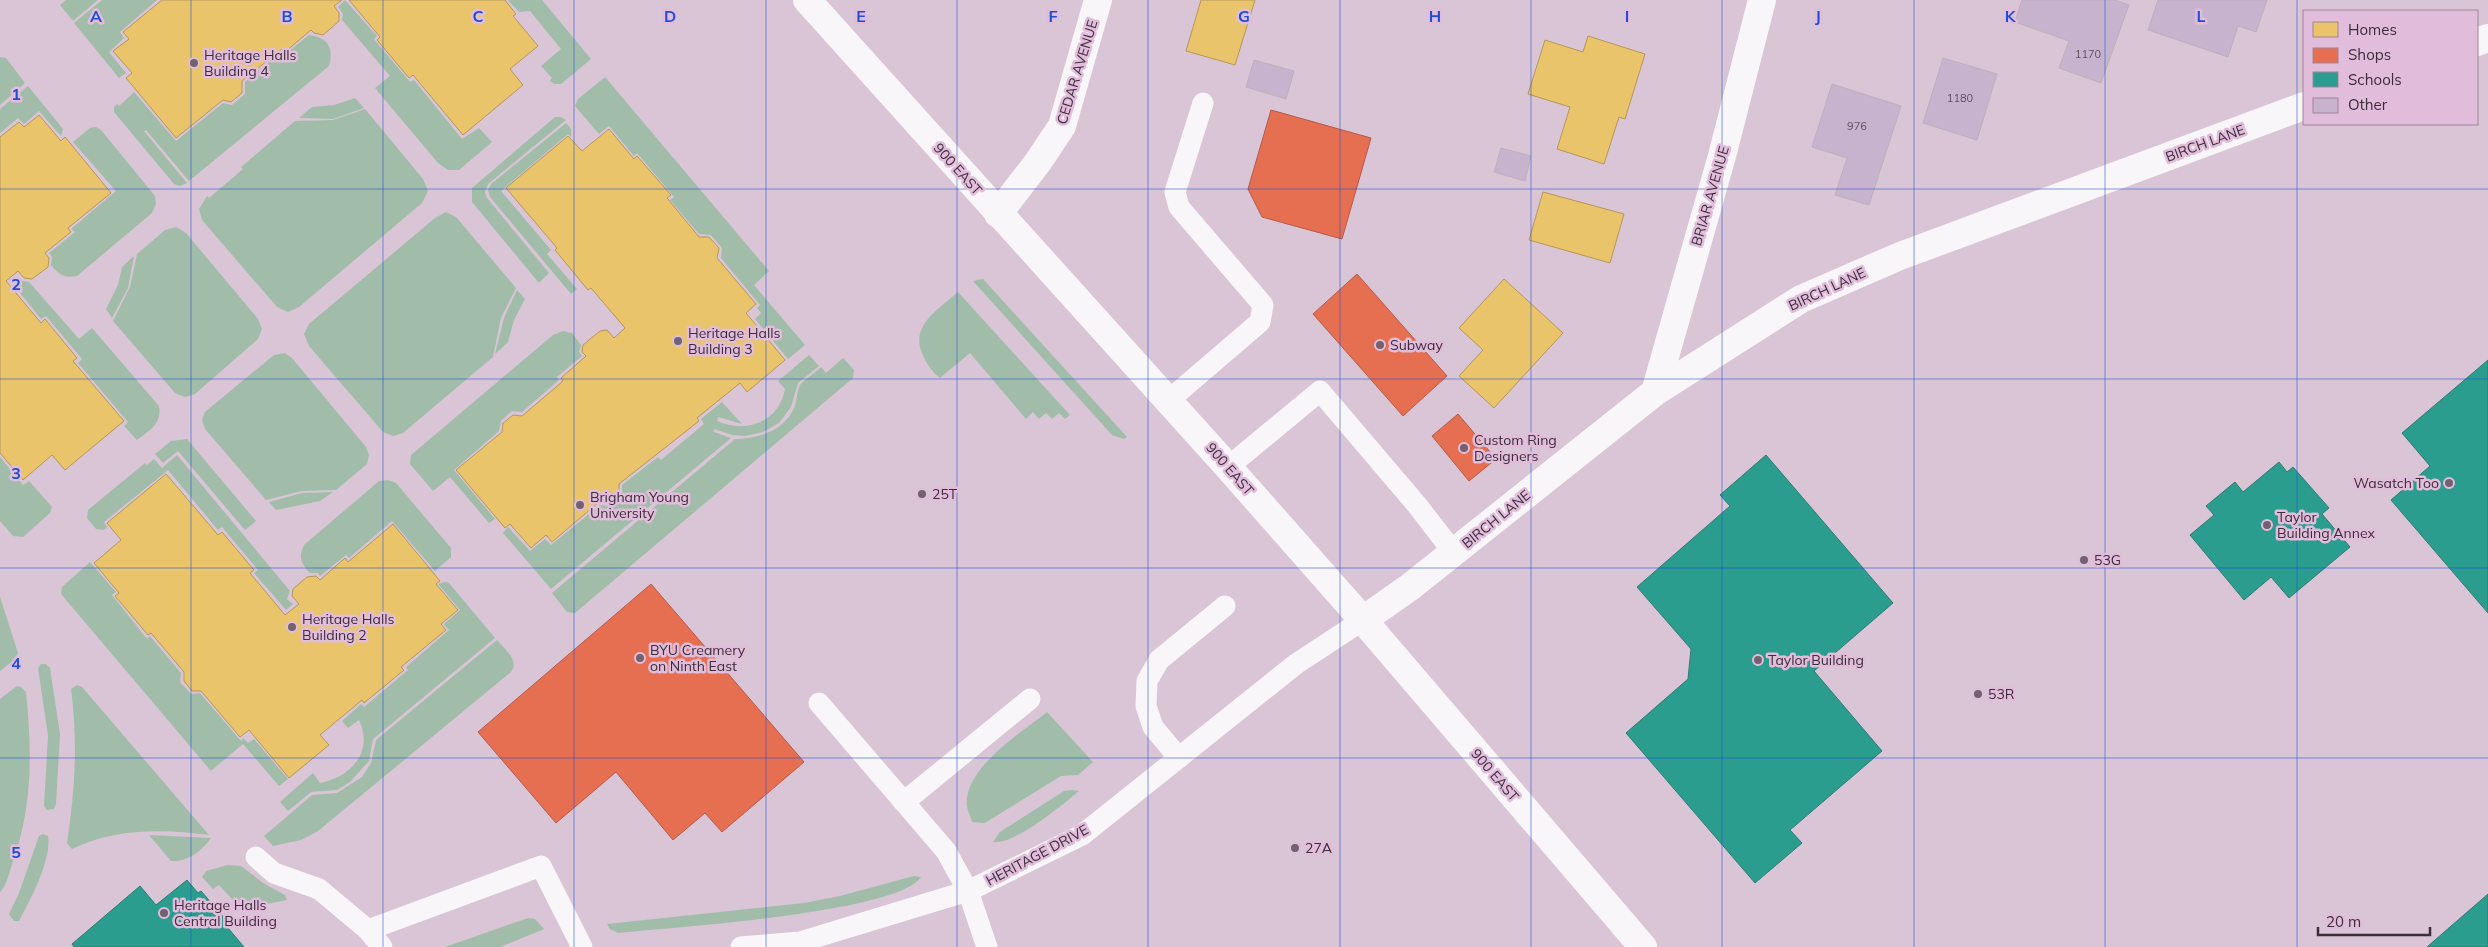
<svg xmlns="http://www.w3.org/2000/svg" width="2488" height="947" font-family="Mulish,sans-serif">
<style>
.green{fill:#a1bda9}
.homes{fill:#e9c46a;stroke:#b5975b}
.shops{fill:#e76f51;stroke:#b35b4a}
.schools{fill:#2a9d8f;stroke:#2f7b75}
.building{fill:#c8b3ce;stroke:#bcb0bd}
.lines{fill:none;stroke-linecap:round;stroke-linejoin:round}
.service{stroke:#f9f6f9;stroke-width:21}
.minor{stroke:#f9f6f9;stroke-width:28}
.secondary{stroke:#f9f6f9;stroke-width:28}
.grid{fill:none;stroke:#1d4ed8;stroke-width:1;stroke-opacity:0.55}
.poi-dot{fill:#726270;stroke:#e1bddb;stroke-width:2}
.labels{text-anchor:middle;stroke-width:5;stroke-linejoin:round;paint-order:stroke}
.number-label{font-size:11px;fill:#605160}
.poi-label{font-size:14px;fill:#3b2d39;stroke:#e1bddb;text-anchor:start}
.street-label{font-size:14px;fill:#3b2d39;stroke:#e1bddb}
.grid-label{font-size:16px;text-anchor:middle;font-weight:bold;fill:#1d4ed8;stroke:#e1bddb;stroke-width:5;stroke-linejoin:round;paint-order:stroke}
</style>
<rect width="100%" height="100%" fill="#d9c5d5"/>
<!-- green -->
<g class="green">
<path d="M66 0H98L73 21 60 5Z"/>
<path d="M102 0H157L120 32 124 38 109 52 126 73 119 78 74 23Z"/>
<path d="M345 0 377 36 374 39 410 82 414 80 462 139 479 128 492 142 459 170H448L438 163 375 88 390 76 342 20 343 14 338 7Z"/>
<path d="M508 0H542L591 59 561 84H554L550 81 552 78 541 66 561 49 530 11 519 12Z"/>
<path d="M309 35C328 37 334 48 329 66L189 181 146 130 144 131 187 183 180 186 174 184 114 112V107L117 104 119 106 134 92 176 141 223 103 232 105 245 94V82L281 52 284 55Z"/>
<path d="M0 57 6 58 25 83 0 105Z"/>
<path d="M605 77 769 271 754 285 805 345 788 359 755 319 761 313 757 308 760 305 721 258 722 248 711 235 699 234 670 200 674 197 637 153 634 156 609 126 599 134 575 106 578 99Z"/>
<path d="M28 86 63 129 61 136 39 111 24 124 18 118 0 133V109Z"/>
<path d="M355 98 364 108 333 119 299 118 312 107 334 105Z"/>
<path d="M365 109 423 179 428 191 422 203 299 307 288 312 277 307 202 220 199 209 207 196 209 198 243 169 241 167 295 121 333 120Z"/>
<path d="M555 117H561L566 120 488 184 485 192 487 198 549 273 539 283 472 202V188Z"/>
<path d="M566 123 571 129V137L568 134 501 191 551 250 547 254 577 289 571 294 490 197 488 190 491 184Z"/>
<path d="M96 127 101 130 155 196 156 204 152 213 77 276C64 278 59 275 51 265L52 257 49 253 75 232 71 229 116 191 73 142 90 128Z"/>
<path d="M446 212 456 217 516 288 501 318 493 357 403 433 393 436 383 432 309 346 304 334 309 324 435 218Z"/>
<path d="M176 227 186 233 258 319 262 329 258 339 195 394 185 397 175 393 113 321 130 287 137 254 165 230Z"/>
<path d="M134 256 128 288 112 318 106 309 118 285 122 267Z"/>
<path d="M983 279 1127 437 1124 439 1112 435 973 281Z"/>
<path d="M18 280 29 282 79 339 92 328 159 406C162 424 150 430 137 440L124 426 128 422 78 363 82 359 46 316 41 319 13 284Z"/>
<path d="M517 290 525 299 514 320 508 342 495 354 504 318Z"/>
<path d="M958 292 1070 415 1065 419 1059 413 1052 419 1046 413 1039 419 1033 412 1026 419 970 353 940 378C932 372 926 363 922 353 910 325 940 308 958 292Z"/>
<path d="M563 331 572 333 581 345 579 352 582 356 557 377 559 380 522 412 512 411 501 421 499 431 454 470 495 519 489 523 450 477 433 491 410 464 411 455 553 335Z"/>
<path d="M285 353 292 358 366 447 369 455 367 464 336 490 302 491 266 500 205 429 202 420 205 412 274 355Z"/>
<path d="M809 355 819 366 798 383 791 407 779 423 763 432 745 436 732 435 714 429V432L731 438 551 589 503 533 508 527 530 551 545 539 551 545 600 505 610 506 622 496V485L658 457 661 460 704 424 701 419 722 402 742 424 718 417 717 421C746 434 779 422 785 389L778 381Z"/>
<path d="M843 358 854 370 853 378 575 613 567 612 552 593 735 439C758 439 784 431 794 408 797 401 797 391 800 385 805 379 815 373 821 367L826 373Z"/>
<path d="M187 439 256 521 245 530 178 451 163 463 155 454 171 441Z"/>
<path d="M177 455 290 591 287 599 293 604 286 610 254 573 258 570 222 527 218 530 168 470 104 522 107 527 104 530 96 529 87 518 88 510 145 463 147 465 154 459 162 468Z"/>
<path d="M0 457 23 485 29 481 52 507 50 513 23 537 13 536 0 521Z"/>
<path d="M388 480 396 483 451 548V557L435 571 392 521 349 558 346 555 320 576 318 573H310C301 563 298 558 304 545L379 481Z"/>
<path d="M333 492 320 501 276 510 269 502 302 493Z"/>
<path d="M90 562 116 592 112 595 147 639 150 636 181 673 180 682 191 694 200 693 241 741 243 738 248 743 254 739 288 779 279 786 243 744 211 771 61 594 62 587Z"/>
<path d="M445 582 449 583 495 638 373 739 369 761 350 782 337 790 311 792 288 811 280 802 313 773 320 783C351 777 374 752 359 720L348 728 342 721 361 704 364 707 408 670 406 667 449 630 444 624 460 610 438 584Z"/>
<path d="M0 597 18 653 14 660 0 671Z"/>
<path d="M497 640C504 649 520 660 511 672L318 831 301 840 273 846 264 836 312 795 337 793 362 777 371 763 376 740Z"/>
<path d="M41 664H46L50 668 60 734 56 804 54 809 47 810 44 806 48 735 38 668Z"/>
<path d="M77 685 82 687 209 835C162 829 115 828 72 849L67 843C75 791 78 742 71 689Z"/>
<path d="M17 686 21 687 26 692C32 752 33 807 12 864 9 873 7 885 0 892V699Z"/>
<path d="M1047 712 1093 762 1078 775 1061 776 985 823 972 822C971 817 968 812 967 807 962 769 1021 733 1047 712Z"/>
<path d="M1072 790 1079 791C1062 805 1015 845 993 842L1000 832 1064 791Z"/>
<path d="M43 834 48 836C52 859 30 901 19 921H14L9 914 19 893 39 836Z"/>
<path d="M149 835 211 838C202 851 188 862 171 861Z"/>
<path d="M227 865 241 866 263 883 285 895 287 900 241 909 219 885 213 889 202 877 206 871Z"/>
<path d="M914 876 921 877C898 913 667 928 618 933L610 929 607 924 804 903 840 896Z"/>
<path d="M528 918 535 919 544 929 500 947H445Z"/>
</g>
<!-- homes -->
<g class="homes">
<path d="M162 0H342L334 6 339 13V21L323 35 314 33 311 30 285 52 282 49 242 81V93L231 102 223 100 176 138 126 78 132 73 113 51 129 39 123 32Z"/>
<path d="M349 0H505L516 14 513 16 538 46 510 69 523 85 463 135 413 75 409 78 377 40 380 37Z"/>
<path d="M1201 0H1255L1235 65 1186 51Z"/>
<path d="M1588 36 1645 54 1625 119 1619 117 1604 164 1557 149 1570 107 1528 94 1545 40 1583 52Z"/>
<path d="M39 115 61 141 65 137 111 193 68 228 71 232 45 253 49 258 48 267 32 279 24 278 18 271 6 281 41 323 45 319 77 358 73 361 124 421 65 470 52 455 23 480 0 453V137L19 122 24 127Z"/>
<path d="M609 129 634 159 637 156 671 195 667 198 699 237H709L719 248 717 258 756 304 746 313 785 360 747 392 740 383 697 418 699 421 619 484V494L609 502H599L552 542 546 535 531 548 510 524 505 528 456 470 502 432 503 423 513 415 522 416 563 381 561 378 586 356 582 352 583 345 600 331 607 330 614 338 625 328 591 288 588 290 555 250 557 248 506 188 568 136 582 151Z"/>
<path d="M1543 192 1624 214 1610 263 1529 240Z"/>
<path d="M1504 279 1563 333 1494 408 1459 376 1483 350 1459 328Z"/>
<path d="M166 474 218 535 222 532 254 570 250 573 285 615 299 604 292 596 293 589 307 577 316 576 320 580 345 558 348 562 393 524 440 581 436 584 458 610 441 624 446 630 401 667 404 670 364 703 362 700 320 735 329 745 289 778 249 730 240 737 201 691H192L184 681V672L151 633 148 635 115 596 119 593 94 563 121 540 107 523Z"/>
</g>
<!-- shops -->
<g class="shops">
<path d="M1271 110 1371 138 1342 239 1262 217 1248 189Z"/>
<path d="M1357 274 1447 376 1403 416 1313 314Z"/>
<path d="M1458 414 1496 459 1469 481 1432 436Z"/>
<path d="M651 584 804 762 722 832 705 813 673 840 616 772 556 823 478 732Z"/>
</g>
<!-- schools -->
<g class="schools">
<path d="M2488 360V613L2391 500 2430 466 2402 433Z"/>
<path d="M1766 455 1893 603 1814 671 1882 751 1790 830 1802 843 1755 883 1626 733 1688 679 1691 649 1637 587 1730 506 1720 495Z"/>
<path d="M2279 462 2287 472 2293 467 2329 508 2322 514 2350 547 2289 598 2271 577 2244 600 2190 535 2214 515 2206 506 2235 482 2243 492Z"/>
<path d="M187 880 198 893 201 891 226 920 223 922 244 947H74L72 944 140 886 156 905Z"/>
<path d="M2488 894V947H2427Z"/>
</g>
<!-- building -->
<g class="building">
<path d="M2022 0H2115L2129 5 2101 83 2059 68 2069 41 2015 22Z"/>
<path d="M2158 0H2267L2256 32 2238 26 2228 57 2148 30Z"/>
<path d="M1943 58 1997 74 1977 140 1923 123Z"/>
<path d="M1254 60 1294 71 1286 99 1246 87Z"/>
<path d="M1832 84 1901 106 1869 205 1835 195 1847 158 1812 147Z"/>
<path d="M1501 148 1531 156 1525 181 1494 172Z"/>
</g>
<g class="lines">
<!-- service -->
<g class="service">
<path d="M1169 400 1260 322 1263 305 1179 207 1175 192 1203 103"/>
<path d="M1228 467 1320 391 1417 505 1454 553"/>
<path d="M819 703 946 851 968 891 987 947"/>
<path d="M1179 758 1153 727 1146 706 1147 681 1159 660 1225 606"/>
<path d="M904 802 1030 699"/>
<path d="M256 857 274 873 319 889 368 930"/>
<path d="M382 947 368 930 541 866 582 947"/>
<path d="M741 947 800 942 968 891 1082 835 1296 664 1363 620"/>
</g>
<!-- minor -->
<g class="minor">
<path d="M2477 42 2488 38"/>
<path d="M998 214 1038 162 1062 126 1098 0"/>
<path d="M1655 392 1722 156 1762 0"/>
<path d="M1363 620 1410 587 1655 392 1801 299 1900 256 2304 106"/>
</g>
<!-- secondary -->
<path class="secondary" d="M807 0 1228 467 1363 620 1643 947"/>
</g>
<!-- grid -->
<path class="grid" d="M191 0V947M383 0V947M574 0V947M766 0V947M957 0V947M1148 0V947M1340 0V947M1531 0V947M1722 0V947M1914 0V947M2105 0V947M2297 0V947M0 189H2488M0 379H2488M0 568H2488M0 758H2488"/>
<!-- markers -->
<g class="poi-dot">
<circle cx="194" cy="63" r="5"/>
<circle cx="678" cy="341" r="5"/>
<circle cx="1380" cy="345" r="5"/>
<circle cx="1464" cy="448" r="5"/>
<circle cx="2449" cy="483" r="5"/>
<circle cx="922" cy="494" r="5"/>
<circle cx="580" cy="505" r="5"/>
<circle cx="2267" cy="525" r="5"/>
<circle cx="2084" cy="560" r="5"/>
<circle cx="292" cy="627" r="5"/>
<circle cx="640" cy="658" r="5"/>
<circle cx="1758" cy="660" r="5"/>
<circle cx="1978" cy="694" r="5"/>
<circle cx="1295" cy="848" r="5"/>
<circle cx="164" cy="913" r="5"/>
</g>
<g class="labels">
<!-- number labels -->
<g class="number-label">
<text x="2088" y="58">1170</text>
<text x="1960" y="102">1180</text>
<text x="1857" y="130">976</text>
</g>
<!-- poi labels -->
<g class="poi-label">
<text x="204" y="60">Heritage Halls<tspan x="204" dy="16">Building 4</tspan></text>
<text x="688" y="338">Heritage Halls<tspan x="688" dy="16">Building 3</tspan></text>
<text x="1390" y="350">Subway</text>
<text x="1474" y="445">Custom Ring<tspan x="1474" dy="16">Designers</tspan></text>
<text x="2439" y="488" text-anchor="end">Wasatch Too</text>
<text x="932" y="499">25T</text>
<text x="590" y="502">Brigham Young<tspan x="590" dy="16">University</tspan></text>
<text x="2277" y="522">Taylor<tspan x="2277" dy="16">Building Annex</tspan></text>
<text x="2094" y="565">53G</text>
<text x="302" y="624">Heritage Halls<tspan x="302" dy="16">Building 2</tspan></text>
<text x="650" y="655">BYU Creamery<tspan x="650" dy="16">on Ninth East</tspan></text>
<text x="1768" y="665">Taylor Building</text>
<text x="1988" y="699">53R</text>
<text x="1305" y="853">27A</text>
<text x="174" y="910">Heritage Halls<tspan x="174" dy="16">Central Building</tspan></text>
</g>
<!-- street labels -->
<g class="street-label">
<text transform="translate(1077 72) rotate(-73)" y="5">CEDAR AVENUE</text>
<text transform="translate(2205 143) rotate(-20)" y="5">BIRCH LANE</text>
<text transform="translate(958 169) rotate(48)" y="5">900 EAST</text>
<text transform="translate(1710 196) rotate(-74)" y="5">BRIAR AVENUE</text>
<text transform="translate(1827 289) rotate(-25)" y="5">BIRCH LANE</text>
<text transform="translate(1230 469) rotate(49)" y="5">900 EAST</text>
<text transform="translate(1496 519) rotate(-39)" y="5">BIRCH LANE</text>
<text transform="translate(1495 775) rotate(49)" y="5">900 EAST</text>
<text transform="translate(1037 855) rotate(-28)" y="5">HERITAGE DRIVE</text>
</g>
</g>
<g class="grid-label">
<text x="96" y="22">A</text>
<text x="287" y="22">B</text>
<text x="478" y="22">C</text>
<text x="670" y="22">D</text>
<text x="861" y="22">E</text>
<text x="1053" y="22">F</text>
<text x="1244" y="22">G</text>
<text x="1435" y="22">H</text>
<text x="1627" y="22">I</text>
<text x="1818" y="22">J</text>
<text x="2010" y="22">K</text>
<text x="2201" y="22">L</text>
<text x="16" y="100">1</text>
<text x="16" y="290">2</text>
<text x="16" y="479">3</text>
<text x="16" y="669">4</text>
<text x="16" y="858">5</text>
</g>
<!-- legend -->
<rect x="2303" y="10" width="175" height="115" fill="#e1bddb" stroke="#9f839a"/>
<rect x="2313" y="22" width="25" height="15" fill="#e9c46a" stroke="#9f839a"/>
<text x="2348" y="35" font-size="15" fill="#3b2d39">Homes</text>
<rect x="2313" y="48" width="25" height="15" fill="#e76f51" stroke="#9f839a"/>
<text x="2348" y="60" font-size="15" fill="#3b2d39">Shops</text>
<rect x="2313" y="72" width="25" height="15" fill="#2a9d8f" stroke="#9f839a"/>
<text x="2348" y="85" font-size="15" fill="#3b2d39">Schools</text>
<rect x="2313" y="98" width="25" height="15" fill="#c8b3ce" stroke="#9f839a"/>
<text x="2348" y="110" font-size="15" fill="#3b2d39">Other</text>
<!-- scale -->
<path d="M2318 927v8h112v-8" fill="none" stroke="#3b2d39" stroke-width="2.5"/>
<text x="2326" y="927" font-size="15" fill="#3b2d39" stroke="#e1bddb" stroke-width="4" paint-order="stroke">20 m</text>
</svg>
